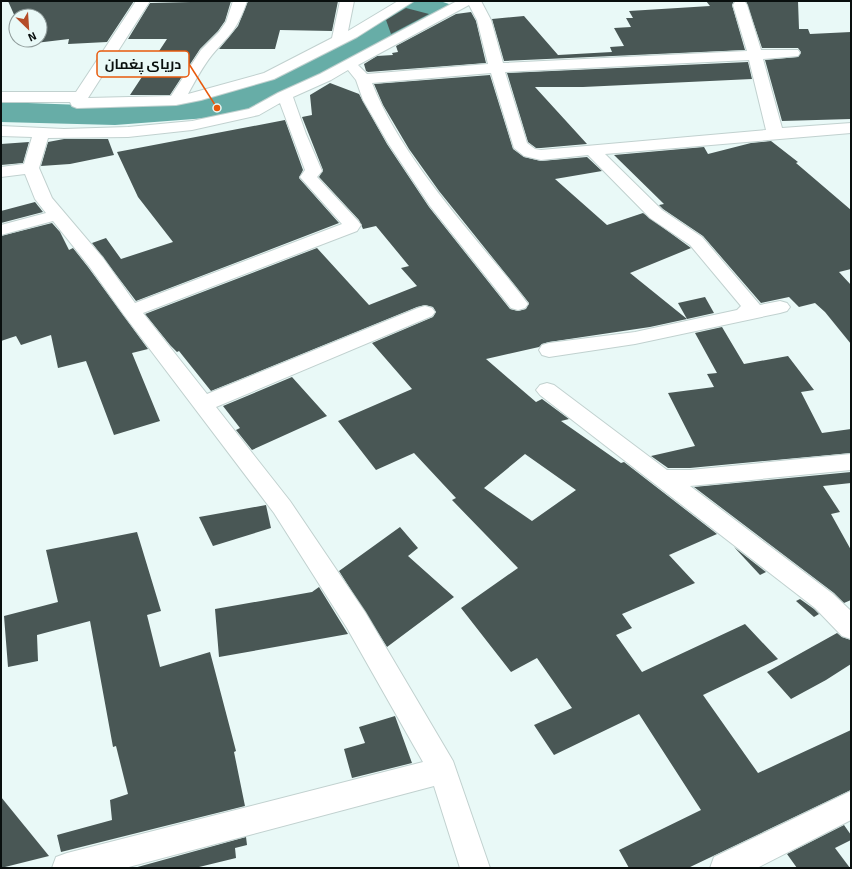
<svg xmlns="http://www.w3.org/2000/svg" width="852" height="869" font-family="Georgia,Cairo,serif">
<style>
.water{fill:#67ada7}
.building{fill:#495755;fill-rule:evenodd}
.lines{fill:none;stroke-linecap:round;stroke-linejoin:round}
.street-casing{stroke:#c1d1cf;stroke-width:2}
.street{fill:#fff;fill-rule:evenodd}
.leader{fill:none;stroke:#e8590c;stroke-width:1.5}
.callout-dot{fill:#e8590c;stroke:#e9f9f7;stroke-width:1.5}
.callout{fill:#e9f9f7;stroke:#e8590c;stroke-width:1.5}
.callout-label{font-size:14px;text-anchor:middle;font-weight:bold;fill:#090f0e}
</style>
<rect width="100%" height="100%" fill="#e9f9f7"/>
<!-- water -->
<path class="water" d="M411 1H440L452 5 383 40 310 81 249 110 220 117 115 125 1 122V102L109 106 175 104 229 92 276 78Z"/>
<!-- building -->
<g class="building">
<path d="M8 1H134L107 42 68 44 69 39 27 44 26 40H40V16H16V19Z"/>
<path d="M231 1 225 21 218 31 200 49 170 95H130L167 39H128L150 3Z"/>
<path d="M248 1H338L332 31 280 30 275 49H219L238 26Z"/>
<path d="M706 1H734L732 5 745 50 504 61 492 19 524 16 558 55 612 52 610 47 624 46 614 28 631 27 626 18H633L629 11 710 6Z"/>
<path d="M746 1H798L799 29H808L810 34 851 32V119L782 121 765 60 798 57 801 52 798 48H762Z"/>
<path d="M406 8 429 14 391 34 386 20Z"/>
<path d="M471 12 476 21 486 63 368 72 366 71 364 64 377 56 393 55 392 53 398 52 396 46 456 14Z"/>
<path d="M748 62 752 79 583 87H535L587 144 541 148H536L528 142 507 73Z"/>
<path d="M490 75 513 149 524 157 541 161 587 157 602 171 555 179 607 225 643 213 691 248 630 273 687 319 650 327 549 342 542 344 539 347 486 359 536 402 542 399 569 419 561 421 621 463 624 462 717 534 669 555 695 583 622 614 632 628 616 635 642 672 745 624 778 659 703 695 758 773 851 730V790L688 868H629L619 850 701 810 639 714 554 755 534 725 572 708 537 658 511 672 461 608 518 568 452 500 456 498 414 453 376 470 338 421 412 389 372 343 433 317 436 312 433 307 425 305 417 307 211 391 179 351 177 352 170 345 145 314 317 248 369 305 417 286 401 268 409 266 376 226 363 229 359 220 319 177 323 170 302 117 312 115 310 95 330 83 359 94 387 144 429 207 510 309 518 311 526 309 529 303 439 191 409 149 383 105 374 84ZM525 454 576 490 532 521 484 488Z"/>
<path d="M285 120 303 170 299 178 339 223 136 301 92 243 106 238 121 259 173 242 138 197 117 152Z"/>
<path d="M64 139H108L114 155 70 164 41 166 48 142Z"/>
<path d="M771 141 798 162 796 163 851 210V269L839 272 851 285V344L825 312 815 303 799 307 789 297 761 303 703 236 663 209 659 205 664 204 614 155 704 147 708 154 751 143Z"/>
<path d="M29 142 23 163 1 165V144Z"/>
<path d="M35 202 43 212 1 223V211Z"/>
<path d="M52 223 60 232 69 250 73 248 88 267 148 349 132 353 160 421 114 435 86 361 58 368 51 335 21 345 16 336 1 341V236Z"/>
<path d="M705 297 714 313 687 319 678 303Z"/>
<path d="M722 327 744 364 788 356 814 390 801 392 822 433 851 429V453L690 468H668L651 456 695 446 668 393 714 387 707 374 717 373 695 333Z"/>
<path d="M292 377 327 416 252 450 236 430 240 428 223 406Z"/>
<path d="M851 472V483L823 486 840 512 831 514 851 550V600L844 603 834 593 694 487Z"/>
<path d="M266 505 271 528 213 546 199 517Z"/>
<path d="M400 527 418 548 408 556 454 597 387 647 339 571Z"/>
<path d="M137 532 161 611 147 615 160 667 210 652 236 751 234 752 245 806 61 852 57 835 112 820 110 800 128 794 116 746 113 747 90 621 37 635 38 661 8 667 4 616 58 602 46 550Z"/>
<path d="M734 547 766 572 760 575Z"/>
<path d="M319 587 348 634 219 657 215 609 312 592Z"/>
<path d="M800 599 814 609 819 614 814 617 796 601Z"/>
<path d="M837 633 842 637 851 640V664L826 680 791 699 767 672Z"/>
<path d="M395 716 412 763 352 778 344 749 365 743 359 727Z"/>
<path d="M1 797 49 856 1 868Z"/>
<path d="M844 825 851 835V840L835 848 850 868H797L787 854Z"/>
<path d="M246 837 247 845 235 848 236 858 195 868H134Z"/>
</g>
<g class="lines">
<defs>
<g id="street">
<path d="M136 1H150L88 98 171 96 201 50 219 32 226 22 233 1H247C237 30 231 33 212 55 203 66 195 81 188 94L264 73 332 38 340 1H354L348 31 398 1H414L357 37 274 79 201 100 176 105 77 108 72 106 70 102H1V92H76Z"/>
<path d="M457 1H481L491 20 503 63 747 51 733 5 735 2H745L747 5 761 50H798L800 53 798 56 763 59 782 128 851 123V133L605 154 662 210 702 237 760 305 780 301 787 303 790 307 787 311 780 313 635 344 549 357 542 355 539 350 542 345 549 343 635 332 737 310 741 306 690 245 650 218 588 155 541 160 524 156 514 148 491 73 372 83C396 144 444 201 486 252 500 269 515 286 528 304L525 308 518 310 511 308 430 206 388 143 363 100 356 80 348 70 331 80 293 97 306 134 322 171 317 177 358 221 361 225 357 231 143 313 207 394 418 308 425 306 432 308 435 312 432 316 216 407 290 501 365 612 453 761 490 868H460L434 786 125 868H52L56 857 67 853 423 762 347 628 274 513 124 315 89 266 53 221 1 235V225L46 213 35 199 25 174 1 177V167L24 164 32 137 1 136V126L64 129 128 127 192 121 249 109 278 93 320 74ZM469 5 477 20 488 64 367 74 358 65ZM749 60 766 130 541 150 535 149 527 143 505 72ZM280 103 305 170 300 177 342 224 135 303 103 258 52 198 39 168 48 138 128 137 192 130 259 115Z"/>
<path d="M547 383 554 385 667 470H690L851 454V470L690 486 833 594 851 611V639L842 636 815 608 540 395 536 390 540 385Z"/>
<path d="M851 791V820L757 868H710L714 857Z"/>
</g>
</defs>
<!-- street casing -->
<use href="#street" class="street-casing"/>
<!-- street -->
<use href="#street" class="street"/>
</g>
<!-- callouts -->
<path class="leader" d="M217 108L189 64"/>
<circle class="callout-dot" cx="217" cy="108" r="4"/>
<rect class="callout" x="97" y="51" width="92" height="26" rx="4"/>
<g class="callout-label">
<text x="143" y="69">دریای پغمان</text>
</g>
<!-- border -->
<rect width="852" height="869" fill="none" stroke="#090f0e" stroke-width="4"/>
<!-- north arrow -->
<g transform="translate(28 28) rotate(155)"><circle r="19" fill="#e9f9f7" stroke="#8f9b9a"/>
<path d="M0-3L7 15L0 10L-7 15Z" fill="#b54d29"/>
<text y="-6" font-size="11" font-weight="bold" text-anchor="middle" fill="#090f0e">N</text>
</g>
</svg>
